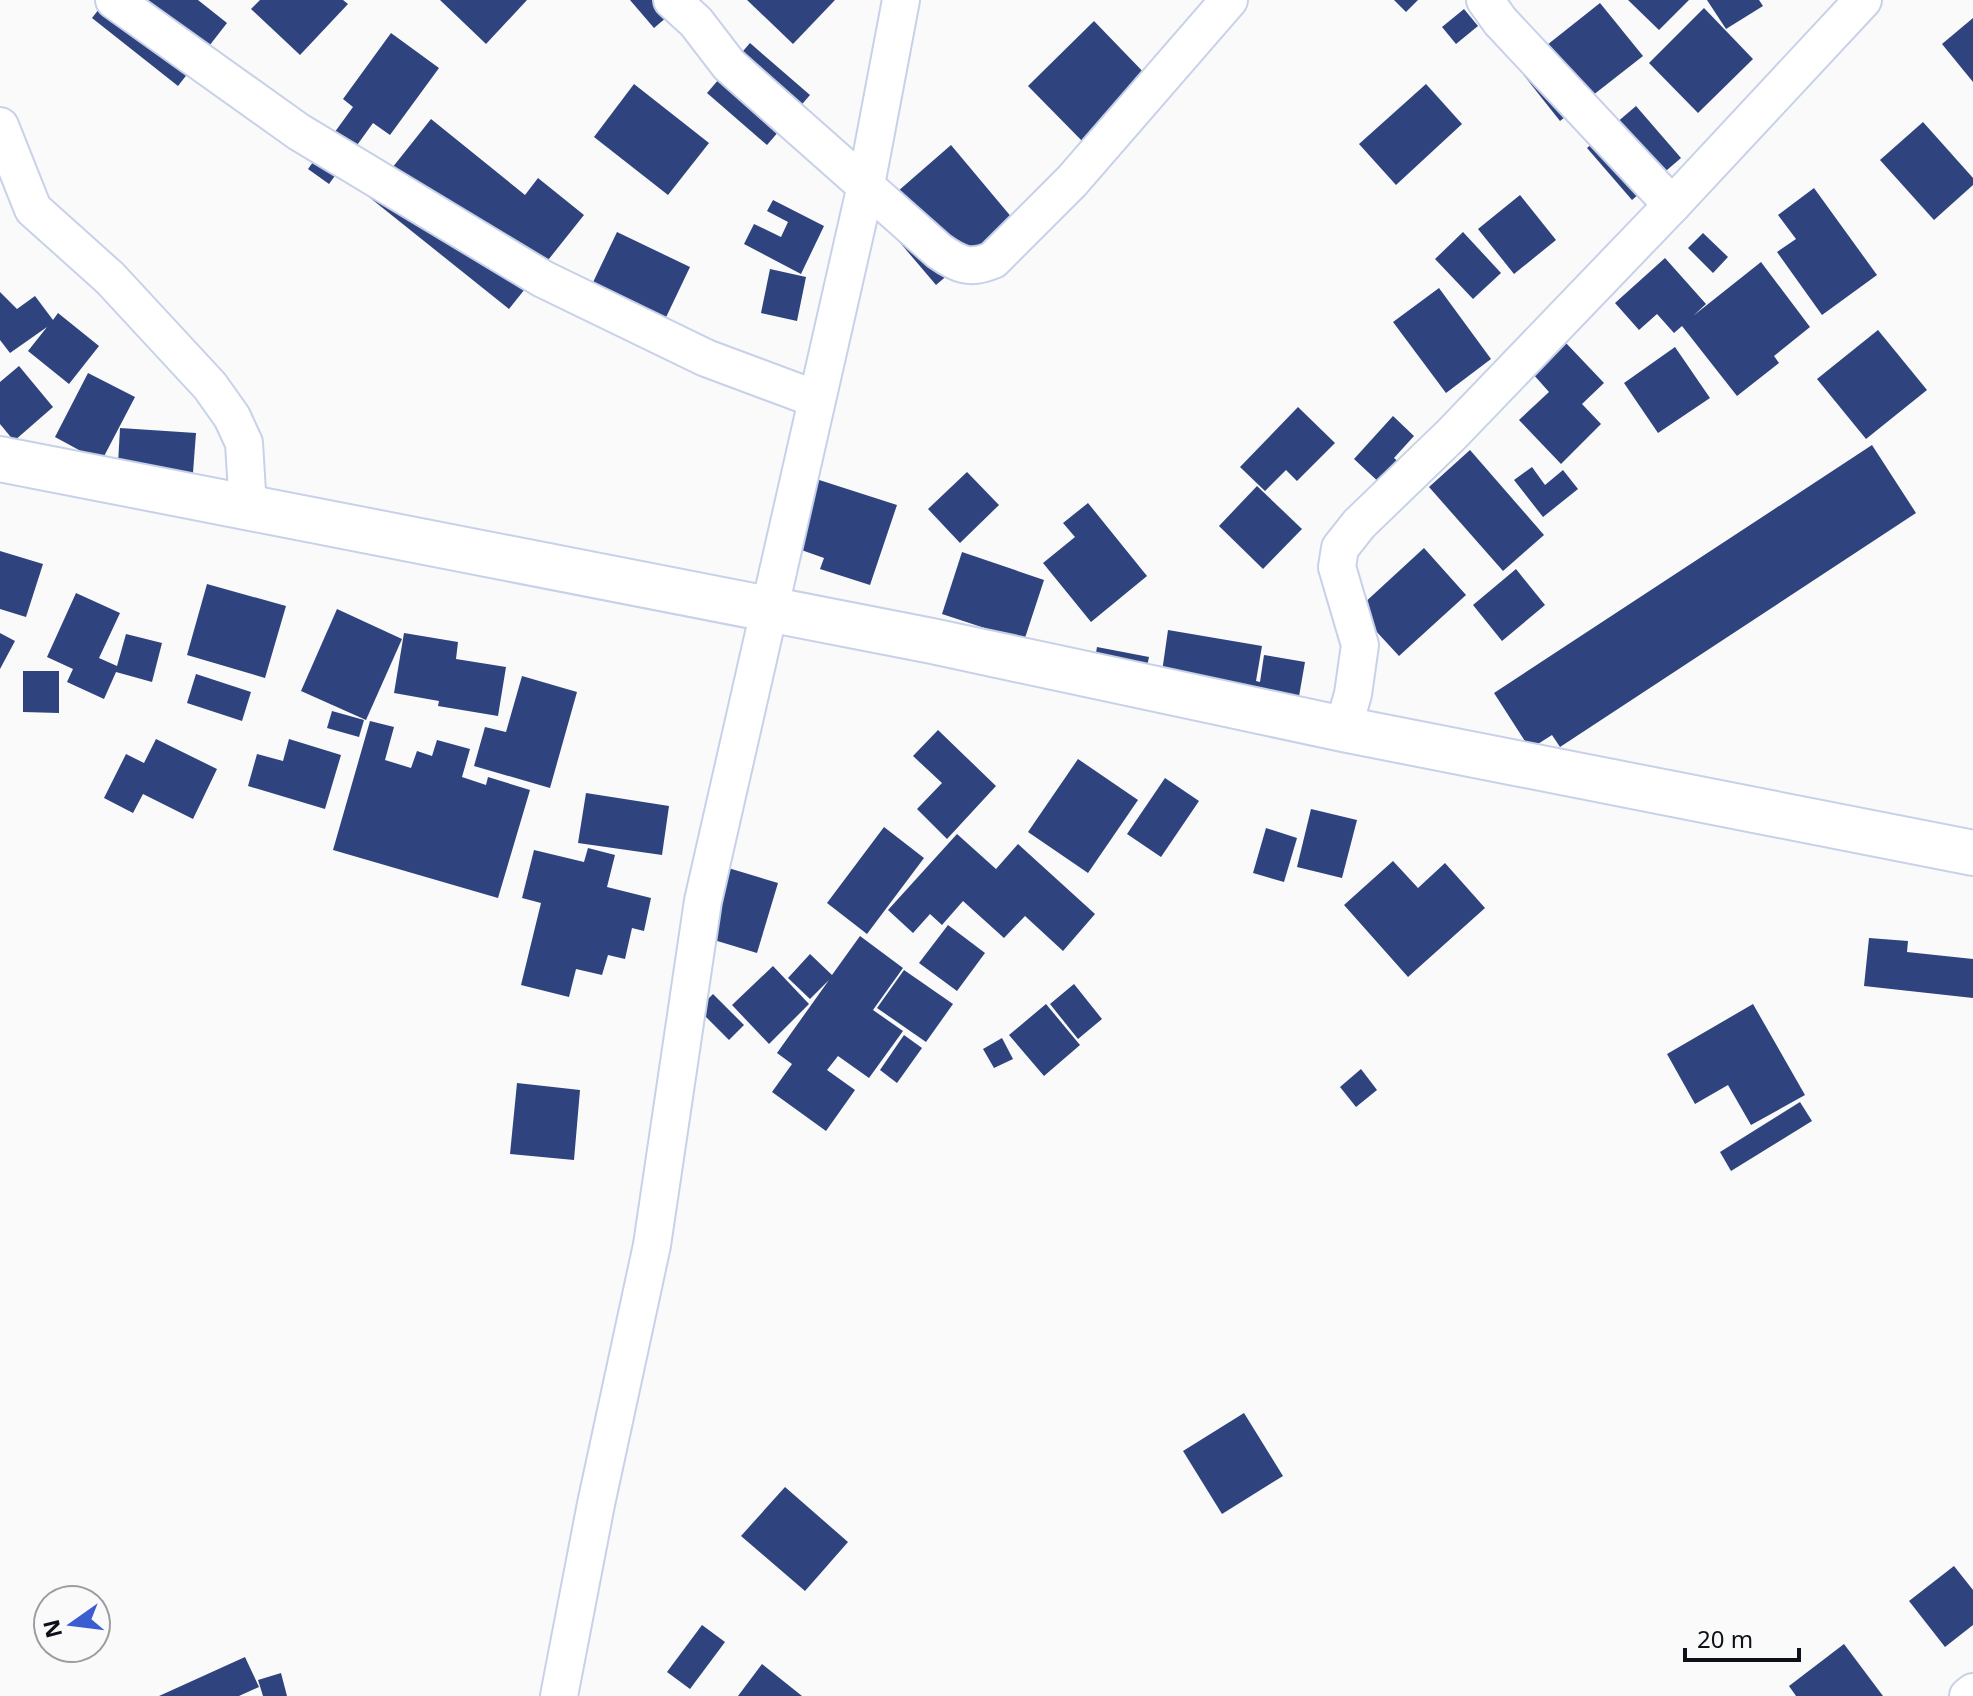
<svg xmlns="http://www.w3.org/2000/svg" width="1973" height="1696" font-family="'Noto Sans',sans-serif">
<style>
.building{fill:#2f447e}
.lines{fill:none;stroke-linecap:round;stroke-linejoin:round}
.minor-casing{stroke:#c7d1e8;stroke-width:40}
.major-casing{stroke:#c7d1e8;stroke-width:48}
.minor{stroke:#fff;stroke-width:36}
.major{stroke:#fff;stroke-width:44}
</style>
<rect width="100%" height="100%" fill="#fafafa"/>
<!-- building -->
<g class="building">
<path d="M106 0H198L227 23 178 86 92 18Z"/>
<path d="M260 0H343L348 4 300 55 251 9Z"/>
<path d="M440 0H527L486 44Z"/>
<path d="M630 0H687L654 28Z"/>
<path d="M747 0H835L793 44Z"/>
<path d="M1394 0H1418L1406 12Z"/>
<path d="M1628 0H1689L1659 30Z"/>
<path d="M1707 0H1759L1763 6 1726 29Z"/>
<path d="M1600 3 1643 56 1560 121 1518 68Z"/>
<path d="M1704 8 1753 59 1698 113 1649 63Z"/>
<path d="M1464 9 1478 26 1456 44 1442 27Z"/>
<path d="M1973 18V82L1942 44Z"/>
<path d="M1094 21 1151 80 1085 144 1028 86Z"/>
<path d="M391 33 439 68 390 135 373 123 329 184 308 169 353 107 343 99Z"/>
<path d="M750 43 810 95 767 145 707 93Z"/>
<path d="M634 84 709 143 668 195 594 137Z"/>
<path d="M1426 84 1462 124 1396 185 1359 144Z"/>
<path d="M1636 106 1681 158 1632 200 1587 148Z"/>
<path d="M431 119 525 195 538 178 584 215 509 309 369 197Z"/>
<path d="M1923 122 1973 178V185L1934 220 1880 160Z"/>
<path d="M951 145 1013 219 936 285 874 212Z"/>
<path d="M1814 188 1877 275 1822 315 1777 252 1796 239 1778 215Z"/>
<path d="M1520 195 1556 240 1514 274 1478 229Z"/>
<path d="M773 200 824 226 801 274 744 244 754 224 781 237 788 222 767 211Z"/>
<path d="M617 232 690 267 659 332 586 297Z"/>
<path d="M1463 232 1501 273 1473 299 1435 259Z"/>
<path d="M1703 233 1728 257 1713 273 1688 248Z"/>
<path d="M1665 258 1706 304 1693 316 1761 262 1810 327 1774 356 1779 363 1737 396 1682 326 1674 333 1657 314 1639 330 1615 303Z"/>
<path d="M770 269 806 277 797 321 761 313Z"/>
<path d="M1439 288 1491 359 1446 393 1393 322Z"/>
<path d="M0 292 17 309 35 296 53 320 58 313 99 346 69 384 28 351 47 327 10 353 0 340Z"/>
<path d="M1878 330 1927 390 1866 439 1817 379Z"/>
<path d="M1566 343 1604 383 1582 404 1601 424 1561 464 1519 420 1549 392 1533 374Z"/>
<path d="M1675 347 1710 398 1658 433 1624 383Z"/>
<path d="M19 366 53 407 14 441 0 424V382Z"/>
<path d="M88 373 135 397 101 462 55 437Z"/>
<path d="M1298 407 1335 443 1297 481 1286 470 1265 491 1240 467Z"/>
<path d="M1393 416 1414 436 1394 458 1402 465 1383 486 1354 459Z"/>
<path d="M120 428 196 433 192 486 117 482Z"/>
<path d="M1872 445 1916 513 1560 747 1552 735 1530 749 1494 693Z"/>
<path d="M1470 450 1544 535 1503 571 1429 487Z"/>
<path d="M1532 467 1545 485 1563 470 1578 489 1543 517 1514 480Z"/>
<path d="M967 472 999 505 960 543 928 509Z"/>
<path d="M813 478 897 505 870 585 820 569 824 558 790 546Z"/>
<path d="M1257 486 1302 529 1263 569 1219 526Z"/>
<path d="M1088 503 1147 576 1091 622 1043 563 1075 537 1063 523Z"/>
<path d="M1424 548 1466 595 1399 656 1375 630 1367 637 1349 617Z"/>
<path d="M0 551 43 564 26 617 0 609Z"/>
<path d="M962 552 1044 580 1024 641 942 614Z"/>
<path d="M1516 569 1545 605 1502 641 1473 605Z"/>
<path d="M207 584 286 606 265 678 187 655Z"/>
<path d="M76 593 120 613 99 658 117 666 126 634 162 643 152 682 116 672 104 699 67 682 73 669 47 657Z"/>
<path d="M337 609 402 639 366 720 301 691Z"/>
<path d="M1168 630 1262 646 1256 681 1260 682 1264 655 1305 662 1294 725 1160 686Z"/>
<path d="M0 633 15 641 0 669Z"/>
<path d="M404 633 458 642 456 659 506 667 498 716 438 706 439 701 394 693Z"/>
<path d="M1097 647 1149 657 1143 686 1092 676Z"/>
<path d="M23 671H59V713L23 712Z"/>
<path d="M196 674 251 692 242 721 187 703Z"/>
<path d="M522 676 577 692 550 788 474 766 485 727 506 732Z"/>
<path d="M332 711 364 720 359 737 327 728Z"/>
<path d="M370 721 394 727 385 760 411 768 417 751 432 756 437 740 470 749 462 777 486 785 488 777 530 790 498 898 333 850Z"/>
<path d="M938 730 996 786 947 839 917 809 942 783 913 756Z"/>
<path d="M156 739 217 769 193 819 143 794 133 813 104 798 126 754 144 763Z"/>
<path d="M289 739 341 755 325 809 248 786 257 754 283 761Z"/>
<path d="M1078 759 1138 800 1088 873 1028 832Z"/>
<path d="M1165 778 1199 801 1161 857 1127 834Z"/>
<path d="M586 793 669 806 662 855 578 843Z"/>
<path d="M1311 809 1357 820 1342 878 1297 867Z"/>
<path d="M884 827 924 858 867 934 827 903Z"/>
<path d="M1266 828 1297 838 1284 882 1253 873Z"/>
<path d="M957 834 996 869 1018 844 1095 914 1063 951 1025 916 1004 938 963 901 942 925 930 914 913 933 888 910Z"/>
<path d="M588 848 615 855 607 887 651 898 644 931 632 928 625 959 608 955 602 975 576 969 569 997 521 985 541 903 522 898 534 850 584 862Z"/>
<path d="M1393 861 1418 888 1445 863 1485 908 1408 977 1344 905Z"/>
<path d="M725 867 778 883 757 953 704 937Z"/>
<path d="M948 925 985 953 957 991 919 963Z"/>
<path d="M860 936 903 968 873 1010 903 1031 869 1078 838 1056 827 1070 855 1090 826 1131 772 1092 792 1064 777 1053 829 980 810 999 788 978 810 954 832 975Z"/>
<path d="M1869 938 1908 941 1907 952 1973 959V998L1864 986Z"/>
<path d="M773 966 809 1004 769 1044 732 1005Z"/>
<path d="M904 970 953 1004 926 1042 877 1008Z"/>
<path d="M1074 984 1102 1019 1078 1039 1050 1004Z"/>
<path d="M713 994 744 1025 729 1040 698 1009Z"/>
<path d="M1046 1004 1080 1045 1044 1076 1009 1035Z"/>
<path d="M1753 1004 1805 1095 1751 1125 1728 1085 1695 1104 1667 1054Z"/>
<path d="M904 1035 922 1048 897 1083 880 1070Z"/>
<path d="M1002 1038 1013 1059 994 1068 983 1049Z"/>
<path d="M1361 1069 1377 1090 1356 1107 1340 1087Z"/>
<path d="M517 1083 580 1090 574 1160 510 1154Z"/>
<path d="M1800 1102 1812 1121 1731 1171 1720 1152Z"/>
<path d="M1244 1413 1283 1476 1222 1514 1183 1451Z"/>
<path d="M785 1487 848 1542 805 1591 741 1536Z"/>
<path d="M1954 1566 1973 1590V1625L1945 1647 1909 1601Z"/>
<path d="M702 1625 725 1642 690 1689 667 1672Z"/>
<path d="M1844 1644 1883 1696H1796L1789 1686Z"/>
<path d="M245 1657 259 1687 239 1696H159Z"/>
<path d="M762 1664 802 1696H738Z"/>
<path d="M281 1673 287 1696H263L258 1680Z"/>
</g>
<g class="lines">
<defs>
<g id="minor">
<path d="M114 0 299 132 543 279 706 358 816 399"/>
<path d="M672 0 696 22 729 65 939 251C959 265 970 270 993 260L1072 181 1229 0"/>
<path d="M1485 0 1500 21 1672 205"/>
<path d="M0 126 33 209 110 278 210 386 232 417 244 443 248 508"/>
<path d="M1343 729 1353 694 1360 645 1337 567 1340 548 1359 524 1452 434 1672 205 1863 0"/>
<path d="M559 1696 596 1504 652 1245 703 901 866 185 901 0"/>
<path d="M1968 1696 1973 1692"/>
</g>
<path id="major" d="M0 459 932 641 1343 729 1973 853"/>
</defs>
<!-- minor casing -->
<use href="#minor" class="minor-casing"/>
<!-- major casing -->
<use href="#major" class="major-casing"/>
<!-- minor -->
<use href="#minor" class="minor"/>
<!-- major -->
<use href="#major" class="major"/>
</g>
<!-- north arrow -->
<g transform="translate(72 1624) rotate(256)"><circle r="38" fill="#fafafa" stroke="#9c9da0" stroke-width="2"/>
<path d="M0-6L14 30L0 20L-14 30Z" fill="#3a5ecf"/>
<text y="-12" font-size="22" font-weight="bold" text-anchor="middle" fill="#0e1119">N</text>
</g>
<!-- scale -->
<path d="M1685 1648v12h114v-12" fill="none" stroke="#0e1119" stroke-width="4"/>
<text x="1697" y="1648" font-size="24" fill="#0e1119" stroke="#fafafa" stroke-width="6" paint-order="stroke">20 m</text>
</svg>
